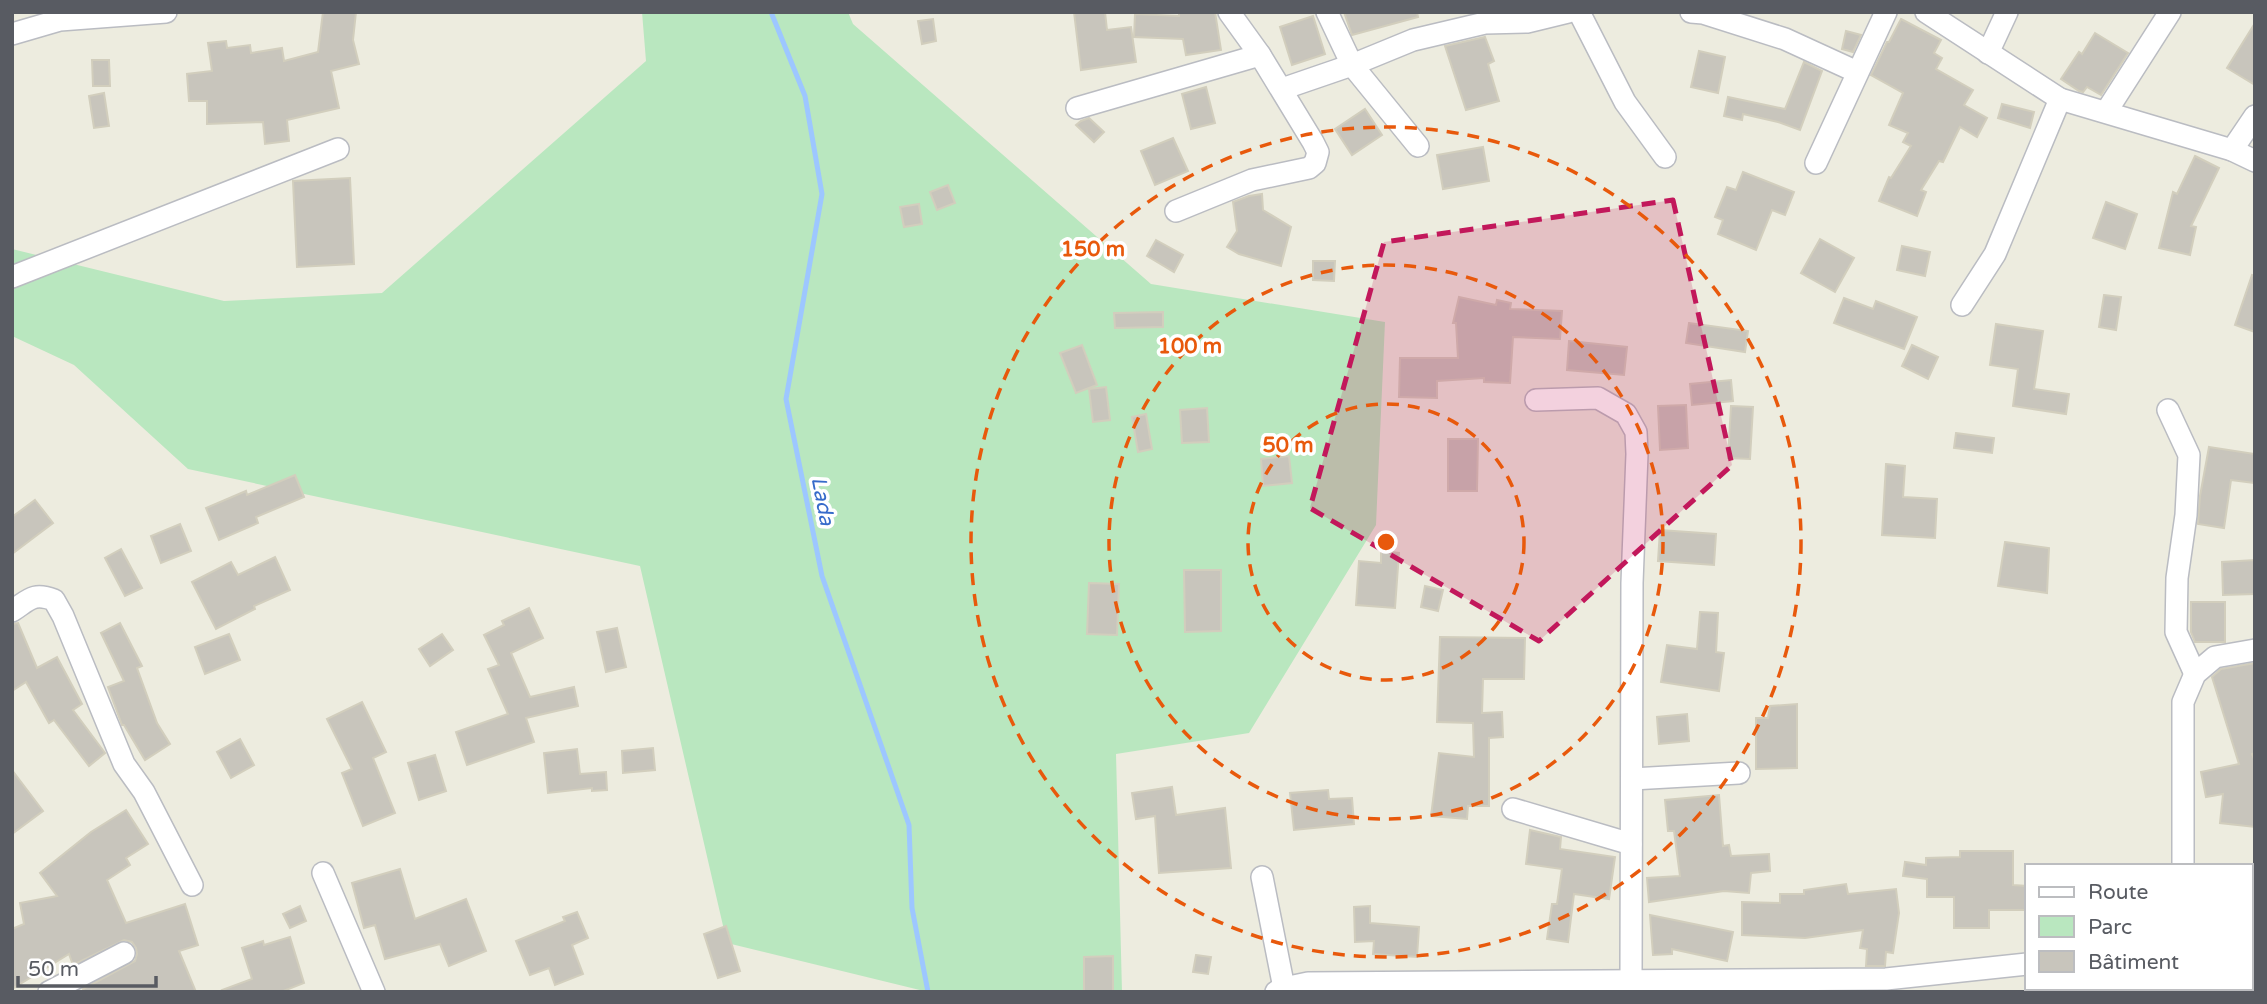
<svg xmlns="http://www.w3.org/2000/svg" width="2267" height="1004" font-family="'Varela Round',sans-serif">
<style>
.green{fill:#b9e7bf}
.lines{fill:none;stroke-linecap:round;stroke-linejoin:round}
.stream{stroke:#9dc7ff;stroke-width:5}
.building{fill:#c8c5bc;stroke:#d2cebd;stroke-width:2}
.minor-casing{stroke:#babcc2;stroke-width:24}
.minor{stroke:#fff;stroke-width:21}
.marked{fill:#c2185b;fill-opacity:0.2;stroke:#c2185b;stroke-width:5;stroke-dasharray:14 9;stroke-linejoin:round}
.ring{fill:none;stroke:#e8590c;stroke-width:3.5;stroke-dasharray:12 9}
.labels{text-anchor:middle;stroke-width:7;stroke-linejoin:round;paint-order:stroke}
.water-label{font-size:21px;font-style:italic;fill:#376bca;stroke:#fff}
.centre{fill:#e8590c;stroke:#fff;stroke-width:3.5}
.ring-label{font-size:21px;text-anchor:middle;font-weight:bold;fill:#e8590c;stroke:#fff;stroke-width:7;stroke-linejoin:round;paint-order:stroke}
</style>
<rect width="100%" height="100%" fill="#edecdf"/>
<!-- green -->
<path class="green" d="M642 12H848L853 24 1151 284 1385 322 1376 525 1249 733 1116 754 1122 992H928L727 943 640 566 188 469 74 365 12 336V249L224 301 382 293 646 61Z"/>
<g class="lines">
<!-- stream -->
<path class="stream" d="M771 12 805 96 822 194 786 399 822 576 909 825 912 908 928 992"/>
</g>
<!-- building -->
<g class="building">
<path d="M323 12H356L353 40 359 64 331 71 339 108 287 120 289 141 265 144 263 122 207 124V101H189L187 74 212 71 208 43 226 41 227 48 250 45 251 53 282 48 284 61 318 52Z"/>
<path d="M1074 12H1105L1107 30 1131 27 1136 62 1081 70Z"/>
<path d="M1179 12H1215L1221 50 1186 55 1183 39 1134 37 1135 14 1179 16Z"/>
<path d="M1344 12H1417L1418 17 1352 35Z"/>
<path d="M1313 16 1325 54 1292 65 1280 27Z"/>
<path d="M933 19 936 41 922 44 918 21Z"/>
<path d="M1901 19 1941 40 1934 53 1942 58 1936 69 1973 90 1964 105 1987 118 1977 137 1960 127 1943 162 1939 161 1921 190 1926 192 1917 216 1879 201 1889 177 1891 178 1911 146 1903 142 1908 133 1889 125 1903 93 1871 75 1887 42H1889Z"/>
<path d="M2255 23V85L2227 68Z"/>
<path d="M1846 31 1861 35 1853 52 1842 49Z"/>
<path d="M2095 33 2128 53 2101 95 2087 87 2083 92 2079 91 2061 79 2079 52 2082 54Z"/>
<path d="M1485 37 1494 61 1488 64 1499 101 1466 110 1445 46Z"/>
<path d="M1699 51 1725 57 1718 93 1691 87Z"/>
<path d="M92 60H109L110 86H93Z"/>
<path d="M1804 62 1822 71 1800 130 1778 122 1743 114 1742 120 1724 116 1728 97 1785 109Z"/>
<path d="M1206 87 1215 123 1191 129 1182 94Z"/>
<path d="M104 93 109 126 94 128 89 96Z"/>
<path d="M2002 104 2034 112 2030 128 1998 118Z"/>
<path d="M1365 109 1382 135 1352 155 1335 129Z"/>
<path d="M1089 118 1104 132 1094 142 1076 125 1081 121Z"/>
<path d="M1173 138 1188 171 1155 185 1141 151Z"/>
<path d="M1483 147 1489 181 1443 189 1437 155Z"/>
<path d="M2195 156 2219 168 2191 226 2196 227 2190 255 2159 248 2173 192 2177 194Z"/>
<path d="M1743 172 1794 192 1785 215 1772 210 1756 250 1718 234 1723 220 1715 217 1727 187 1736 190Z"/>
<path d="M350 178 354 264 297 267 293 181Z"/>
<path d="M948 185 955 203 937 210 930 192Z"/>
<path d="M1262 194 1263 210 1291 227 1281 266 1239 254 1227 247 1237 231 1233 202 1249 196Z"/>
<path d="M2106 202 2137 214 2125 249 2093 238Z"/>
<path d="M919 204 922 224 904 227 900 207Z"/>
<path d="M1820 239 1854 258 1835 292 1801 273Z"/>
<path d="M1156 240 1183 255 1174 272 1147 256Z"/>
<path d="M1902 246 1930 252 1925 276 1897 270Z"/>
<path d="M1313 261H1335L1334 281 1313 280Z"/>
<path d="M2252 275 2255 276V332L2235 325Z"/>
<path d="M2104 295 2121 297 2116 330 2099 327Z"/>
<path d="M1459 297 1496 305 1497 300 1511 303 1510 309 1562 311 1560 339 1513 337 1510 383 1484 382V378L1437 381V398L1399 397 1400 358H1458L1456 323H1453Z"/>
<path d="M1844 298 1873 309 1876 301 1917 317 1904 349 1834 323Z"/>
<path d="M1163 312V327L1115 328 1114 313Z"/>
<path d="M1689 323 1748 331 1745 352 1686 343Z"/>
<path d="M1996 324 2043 331 2034 389 2069 394 2066 414 2013 406 2018 369 1990 365Z"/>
<path d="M1569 341 1627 347 1624 375 1567 370Z"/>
<path d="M1082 345 1097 385 1076 393 1060 353Z"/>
<path d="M1912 345 1938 357 1928 379 1902 366Z"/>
<path d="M1731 380 1733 401 1692 405 1690 384Z"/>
<path d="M1106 387 1110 420 1093 422 1089 389Z"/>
<path d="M1686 405 1688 448 1660 450 1658 406Z"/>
<path d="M1731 406 1753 407 1750 459 1728 458Z"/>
<path d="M1207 408 1209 442 1182 443 1180 410Z"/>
<path d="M1146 414 1152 449 1138 452 1132 417Z"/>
<path d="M1956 433 1994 438 1992 453 1954 448Z"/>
<path d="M1448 439H1478L1477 491H1448Z"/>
<path d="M2209 447 2255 454V483L2231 480 2224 528 2198 524 2200 496Z"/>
<path d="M1289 456 1292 483 1263 486 1261 459Z"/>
<path d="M1886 464 1905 466 1903 497 1937 499 1935 538 1882 535Z"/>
<path d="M295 475 304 497 256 517 258 523 219 540 206 508 246 491 247 495Z"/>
<path d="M35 500 53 523 12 554V517Z"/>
<path d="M180 524 191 551 161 563 151 536Z"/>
<path d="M1660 530 1716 534 1714 565 1658 561Z"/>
<path d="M2005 542 2049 548 2047 593 1998 586Z"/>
<path d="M121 549 142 588 125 596 105 558Z"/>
<path d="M1381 551 1399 553 1395 608 1356 605 1359 561 1381 563Z"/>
<path d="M275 557 290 590 254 606 255 609 216 629 192 582 231 562 238 575Z"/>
<path d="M2255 560V594L2223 595 2222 562Z"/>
<path d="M1184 570H1221V631L1185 632Z"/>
<path d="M1089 583 1119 584 1117 635 1087 634Z"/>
<path d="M1425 586 1443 590 1438 611 1421 607Z"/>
<path d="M2191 602H2225V642H2195L2191 632Z"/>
<path d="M529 608 543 638 511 653 530 697 574 687 578 706 526 718 534 742 467 765 456 732 508 714 488 669 499 665 484 635 504 625 502 621Z"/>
<path d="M1700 612 1718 613 1716 652 1724 653 1719 691 1661 682 1667 645 1697 649Z"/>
<path d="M18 623 37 668 57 657 82 704 73 710 105 753 89 766 54 720 49 723 26 682 12 691V624Z"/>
<path d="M120 623 142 666 137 668 157 723 170 744 145 760 124 725H122L108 687 124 681 101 633Z"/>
<path d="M617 628 626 667 606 672 597 632Z"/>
<path d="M229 634 240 660 205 674 195 647Z"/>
<path d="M442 634 453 650 430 666 419 649Z"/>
<path d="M1440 637 1525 638 1524 679H1483L1482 713 1502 712 1503 737 1489 738V806H1468L1467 819 1431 816 1439 753 1474 757 1473 723 1437 722Z"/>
<path d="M2255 663V753L2252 754 2255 761V827L2220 823 2223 794 2206 797 2201 772 2239 764 2212 677 2221 669Z"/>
<path d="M362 702 386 752 373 758 395 813 363 826 342 773 352 769 327 719Z"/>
<path d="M1797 704V768L1756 769V718H1768L1770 706Z"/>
<path d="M1687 714 1689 741 1659 744 1657 717Z"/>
<path d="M240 739 254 765 231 778 217 752Z"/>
<path d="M653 748 655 770 623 773 622 751Z"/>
<path d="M577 749 580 774 606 772 607 790 592 791V788L548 793 544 753Z"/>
<path d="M435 755 446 791 419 800 408 763Z"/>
<path d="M12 770 43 811 12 834Z"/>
<path d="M1172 787 1176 815 1225 808 1231 868 1159 873 1155 816 1136 819 1132 793Z"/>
<path d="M1328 790 1329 799 1352 798 1354 824 1294 830 1290 793Z"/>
<path d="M1719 795 1723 846 1729 845 1731 856 1769 854 1770 871 1751 873 1749 893 1724 891 1649 902 1647 878 1680 876 1674 831H1668L1665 800Z"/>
<path d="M126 810 148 844 126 858 130 865 107 880 126 923 185 904 198 945 179 951 196 992H84L83 989 135 961 137 954 136 948 132 942 124 940 73 965 69 954 12 989V929L24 924 20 903 57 896 40 873 91 832Z"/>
<path d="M1530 830 1561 837 1560 849 1615 857 1609 899 1574 894 1568 942 1547 939 1552 904H1557L1562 869 1526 864Z"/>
<path d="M1960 851H2013V885L2027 886V910H1989V928H1954V897H1927V879L1903 876 1905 862 1926 865V858L1960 857Z"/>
<path d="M400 869 415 919 466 899 486 951 449 966 440 944 385 959 375 925 364 928 352 883Z"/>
<path d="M1846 884 1848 894 1896 889 1899 913 1893 953 1886 952 1885 966H1866L1867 949 1860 948 1863 930 1805 938 1742 935V902L1780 903V894H1804V890Z"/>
<path d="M300 906 306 921 290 928 283 914Z"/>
<path d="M1370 906V923L1419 927 1417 957 1373 954 1374 941 1355 942 1354 907Z"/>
<path d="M577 912 588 938 572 945 583 974 555 985 549 968 530 975 516 941 565 921 563 917Z"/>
<path d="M1650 915 1733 932 1727 961 1672 949V954L1653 955Z"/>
<path d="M726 926 740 971 718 978 704 934Z"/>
<path d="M290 937 304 983 281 992H223L222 990 252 979 242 948 263 941 264 945Z"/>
<path d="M1196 955 1211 957 1208 974 1193 972Z"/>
<path d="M1113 956V992H1084V957Z"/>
</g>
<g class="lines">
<defs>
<g id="minor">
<path d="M1327 12 1352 65 1418 146"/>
<path d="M1579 12 1625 102 1665 157"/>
<path d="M1691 12 1703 13 1785 39 1857 72"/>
<path d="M1926 12 2060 99 2232 150 2255 161"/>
<path d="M12 34 60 20 166 12"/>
<path d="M1988 53 2007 12"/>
<path d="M1282 89 1352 65 1413 40 1485 23 1527 22 1568 12"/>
<path d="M1077 108 1260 55"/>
<path d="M2106 112 2170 12"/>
<path d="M2232 150 2255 116"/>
<path d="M1816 163 1886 12"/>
<path d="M1176 211 1252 180 1309 168 1315 163 1318 152 1313 142 1260 55 1229 12"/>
<path d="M12 277 338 149"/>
<path d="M1962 305 1995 254 2060 99"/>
<path d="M1536 400 1598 398 1626 414 1636 432 1637 454 1632 583 1631 982"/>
<path d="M2168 410 2189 455 2186 515 2177 578 2176 632 2195 674"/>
<path d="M12 611C29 600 33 592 54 600L63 616 124 764 144 792 192 885"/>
<path d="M1632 779 1739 773"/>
<path d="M1513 809 1631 844"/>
<path d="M2183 866V702L2195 674 2215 657 2255 650"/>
<path d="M323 873 374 992"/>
<path d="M1262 877 1284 988"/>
<path d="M2251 962 2255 963"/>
<path d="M2111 988V992"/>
<path d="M49 992 124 953"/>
<path d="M1276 992 1284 988 1308 983 1886 979 2027 964"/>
</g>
</defs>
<!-- minor casing -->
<use href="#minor" class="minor-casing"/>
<!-- minor -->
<use href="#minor" class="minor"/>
</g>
<!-- marked area -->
<path class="marked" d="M1673 200 1732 465 1539 641 1310 508 1384 242Z"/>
<!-- distance rings -->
<g class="ring">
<circle cx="1386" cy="542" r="138"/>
<circle cx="1386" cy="542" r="277"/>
<circle cx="1386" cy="542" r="415"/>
</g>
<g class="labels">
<!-- water labels -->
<g class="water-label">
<text transform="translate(823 501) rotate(79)" y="7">Lada</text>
</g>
</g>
<circle cx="1386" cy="542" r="10" class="centre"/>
<g class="ring-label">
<text x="1093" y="256">150 m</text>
<text x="1190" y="353">100 m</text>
<text x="1288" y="452">50 m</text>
</g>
<!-- border -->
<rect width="2267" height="1004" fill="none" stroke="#585b62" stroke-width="28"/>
<!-- legend -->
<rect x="2025" y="864" width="228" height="126" fill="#ffffff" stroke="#bcbdc0" stroke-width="2"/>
<rect x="2039" y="887" width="35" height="10" fill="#ffffff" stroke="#bcbdc0" stroke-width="2"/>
<text x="2088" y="899" font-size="21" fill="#585b62">Route</text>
<rect x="2039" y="916" width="35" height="21" fill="#b9e7bf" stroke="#bcbdc0" stroke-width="2"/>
<text x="2088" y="934" font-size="21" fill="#585b62">Parc</text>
<rect x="2039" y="951" width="35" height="21" fill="#c8c5bc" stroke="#bcbdc0" stroke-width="2"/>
<text x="2088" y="969" font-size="21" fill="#585b62">Bâtiment</text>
<!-- scale -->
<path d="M18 976v10h138v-10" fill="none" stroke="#585b62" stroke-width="3.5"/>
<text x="28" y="976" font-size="21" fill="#585b62" stroke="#ffffff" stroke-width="5" paint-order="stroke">50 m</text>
</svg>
